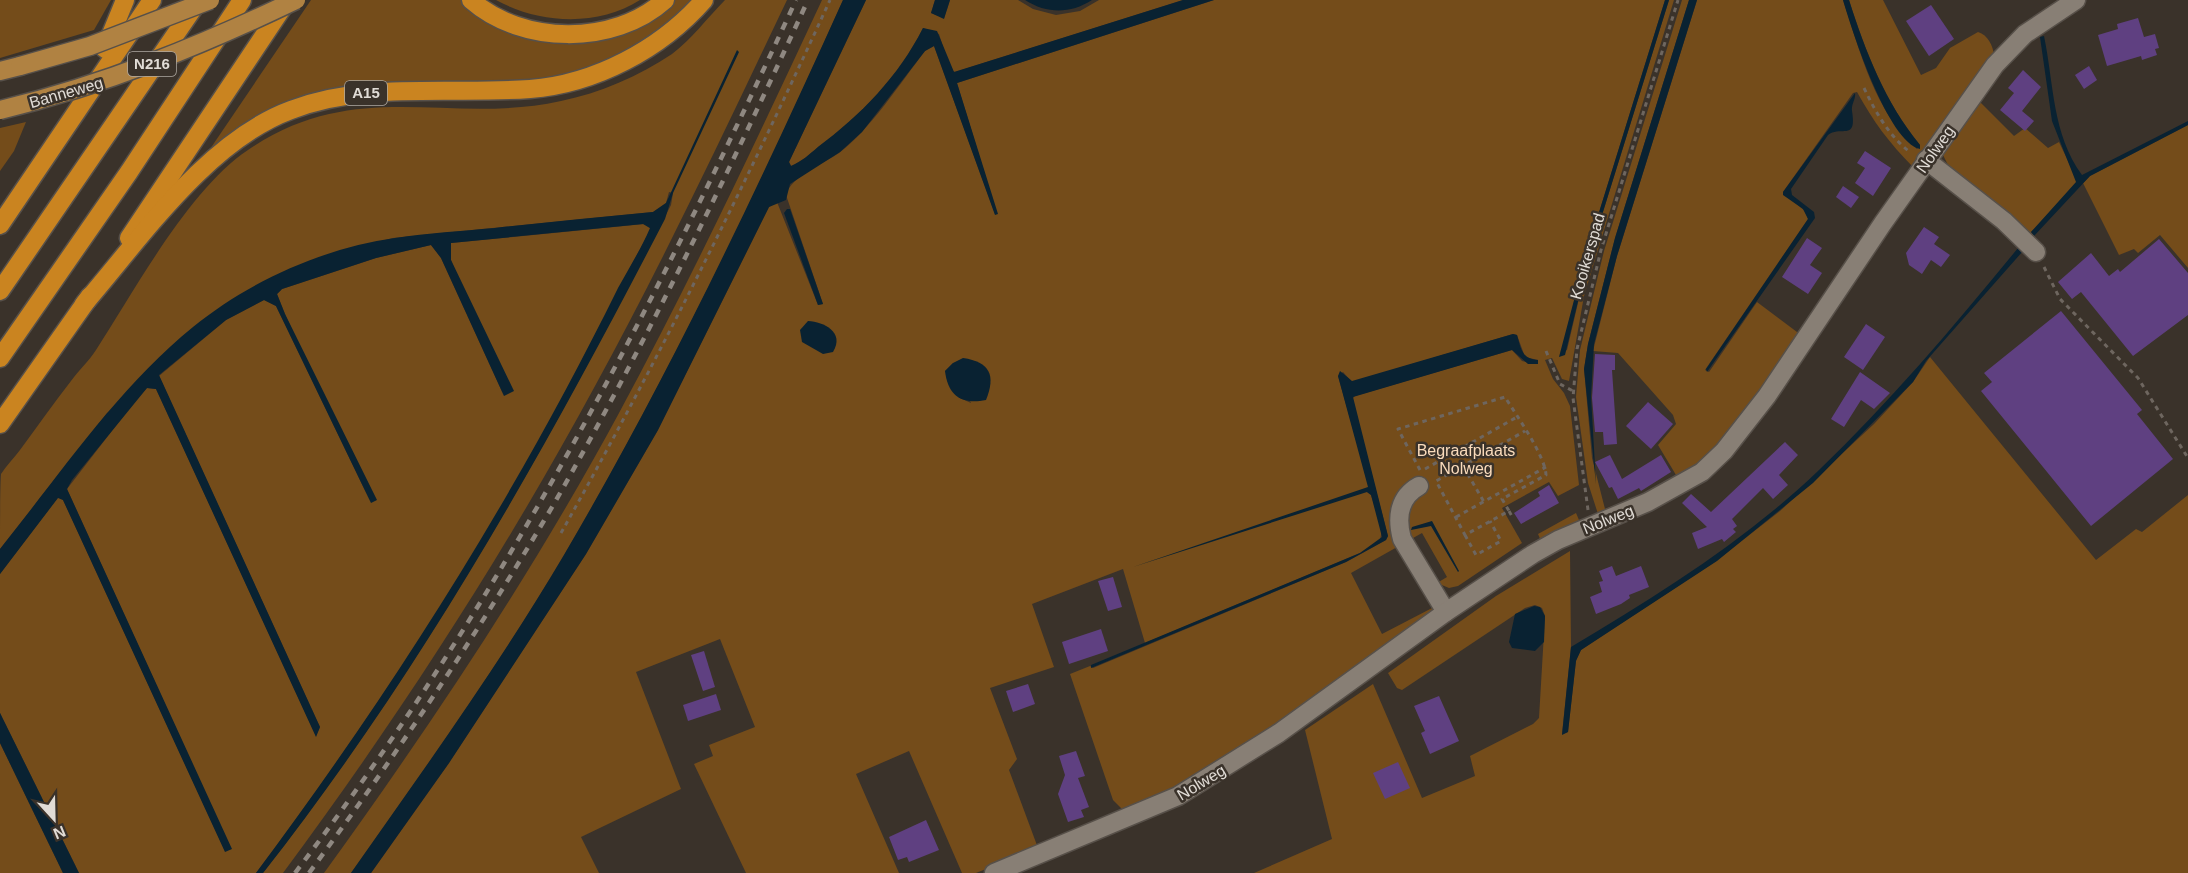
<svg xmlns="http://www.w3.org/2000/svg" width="2188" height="873" font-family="Arial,sans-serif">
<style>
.green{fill:#744c1a;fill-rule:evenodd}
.water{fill:#092232}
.building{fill:#5f4081}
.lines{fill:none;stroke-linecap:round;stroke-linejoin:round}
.minor-casing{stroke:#575049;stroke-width:21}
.major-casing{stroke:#575049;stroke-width:21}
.highway-casing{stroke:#575049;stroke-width:21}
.path{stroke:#6e665f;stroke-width:3;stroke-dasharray:4.5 4.5;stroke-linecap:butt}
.minor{stroke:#887f75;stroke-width:18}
.major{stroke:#b08242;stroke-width:18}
.highway{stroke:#ca8420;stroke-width:18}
.rail{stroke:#8f8881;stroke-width:4.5;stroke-dasharray:8 8;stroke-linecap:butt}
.major-bridge-casing{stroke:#575049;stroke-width:21;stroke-linecap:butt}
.major-bridge{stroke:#b08242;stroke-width:18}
.labels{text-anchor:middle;stroke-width:5;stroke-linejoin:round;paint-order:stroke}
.shield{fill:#3a322a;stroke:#afa9a2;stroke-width:1.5}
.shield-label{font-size:15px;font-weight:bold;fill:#e1dcd6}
.street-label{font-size:16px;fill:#e1dcd6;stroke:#3a322a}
.park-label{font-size:16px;fill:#fbdcbc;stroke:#3a322a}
</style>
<rect width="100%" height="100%" fill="#3a322a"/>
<!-- green -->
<g class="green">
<path d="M0 0H111L94 30 0 58Z"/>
<path d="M311 0H463L553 41 669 6 675 0H696L655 35 609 62 546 80 360 86 208 152Z"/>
<path d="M496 0H640C598 27 539 24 496 0Z"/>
<path d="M725 0H787C725 130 664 260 595 386 503 556 398 718 283 873H263C425 666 552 438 671 205L673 193 669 192 666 203 653 212 393 238 334 253 278 275 107 413 0 549C0 536 0 483 1 474 6 466 14 458 20 450 37 427 53 404 71 381 79 370 89 361 96 350 135 290 189 189 248 150 357 76 448 126 561 101 600 93 639 76 672 54 691 40 708 17 725 0Z"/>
<path d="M822 0H843C759 189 669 376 564 555 499 665 425 769 351 873H324C431 725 532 574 619 413 692 278 757 139 822 0Z"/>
<path d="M866 0H935L931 13 944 18 950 0H1018L1033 9 1056 15 1080 11 1099 0H1183L955 72 950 69 939 34 923 28C899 76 860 116 818 147 810 154 801 162 791 166L789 162Z"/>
<path d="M1214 0H1665L1587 251 1561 353 1567 350 1588 260 1669 0H1674L1584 296 1569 381 1562 379 1552 358 1545 360 1553 379 1564 393 1570 406 1579 485 1558 496 1549 482 1502 508 1522 543 1458 586 1449 588 1437 583 1447 577 1422 533 1351 573 1382 634 1434 607 1436 611 1390 647 1205 774 1125 812 1113 800 1070 674 1090 666 1093 668 1346 562 1386 540 1388 536 1352 399 1355 396 1512 350 1522 361 1534 364 1538 360 1525 357 1517 335 1513 334 1352 382 1343 372 1338 376 1369 486 1367 492 1371 495 1382 530 1380 540 1360 553 1145 643 1123 569 1032 604 1054 667 990 688 1017 759 1009 770 1038 848 976 873H962L909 751 856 774 899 873H746L694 764 713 756 709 745 755 727 720 639 636 672 681 789 581 837 599 873H371L449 763 586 554 658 430 769 207 777 202 818 305 823 304 786 195C791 176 823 164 839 153 869 131 901 82 925 51L934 46 995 214H997L957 83ZM953 363 971 403 960 398 945 371Z"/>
<path d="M1682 0H1689L1615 238 1588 344 1584 369 1592 458 1605 509 1631 499 1598 514 1588 483 1576 397 1580 350 1604 251Z"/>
<path d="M1697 0H1843C1860 51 1875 113 1917 149L1920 145C1885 102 1866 53 1849 0H1883L1921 75 1936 68 1950 48 1978 32C1988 35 1993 46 1994 55L1913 167C1889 143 1873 121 1857 92L1853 93 1783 192 1806 212 1808 219 1705 370 1709 372 1757 302 1801 335C1764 390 1732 439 1679 480L1658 445 1676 424 1673 415 1618 353 1593 351 1617 256Z"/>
<path d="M1979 101 2014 136 2025 128 2048 148 2059 142 2076 178V184L2031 232 2034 236 2031 240 1951 171 1942 153Z"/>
<path d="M26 122 14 151 0 171V128Z"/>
<path d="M2188 125V268L2160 235 2138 253 2134 249 2119 255 2083 183 2090 176Z"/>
<path d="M644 224 651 229C610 303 574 379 532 453 450 599 357 738 256 873H79L0 713V574L58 497 63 500 225 851 231 849 67 489 135 401 147 388 156 389 316 736 320 727 159 376 226 320 264 300 276 306 371 503 285 314 277 294 282 289 376 258 431 245 441 258 504 396 451 260V243Z"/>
<path d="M1930 357 2096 560 2136 529 2142 532 2188 495V873H1254L1332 839 1305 730 1373 684 1422 798 1475 776 1470 756 1533 724 1539 718 1545 616 1542 608 1535 605 1525 608 1402 690 1397 688 1388 673 1496 596 1570 551 1571 647 1562 734 1568 732 1576 660 1581 650 1716 561 1780 511 1874 424 1913 382Z"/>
<path d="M1576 513 1579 520 1541 541 1538 534Z"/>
<path d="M0 743 63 873H0Z"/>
</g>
<!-- water -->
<g class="water">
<path d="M843 0H866L789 162 791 166C801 162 810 154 818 147 860 116 899 76 923 28L937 31 954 72 1183 0H1214L957 83 998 214 995 215 934 46 925 51 862 132 840 152 790 184 786 200 769 207 658 430 586 554 449 763 371 873H351C424 769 499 665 564 555 669 376 758 188 843 0Z"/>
<path d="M935 0H950L944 19 931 13Z"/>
<path d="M1025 0H1092C1070 14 1047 14 1025 0Z"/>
<path d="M1665 0H1669L1588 260 1565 355 1559 357 1587 251Z"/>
<path d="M1689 0H1697L1617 256 1594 344 1591 396 1596 484 1584 369 1588 344 1615 238Z"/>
<path d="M1843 0H1849C1866 53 1885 102 1920 145V149C1888 142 1852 31 1843 0Z"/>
<path d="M2044 36C2054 84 2052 134 2082 175L2188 121V125L2090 176 2034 236 2031 232 2076 182 2052 121 2040 37Z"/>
<path d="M737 50 739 52 673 193 665 219C547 447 422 671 263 873H256C394 688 516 495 618 288 629 268 641 249 650 228L643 224 451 243V260L514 391 504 396 441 258 431 245 376 258 282 289 277 294 285 314 377 500 371 503 276 306 264 300 226 320 159 375 320 727 316 737 156 389 147 388 72 480 67 489 232 849 225 852 63 500 58 498 0 574V549C61 473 117 389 193 327 249 281 324 248 395 238 428 233 461 231 495 228 547 222 600 217 653 212L666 203Z"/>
<path d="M1855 93C1856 99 1851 104 1852 111 1857 142 1841 125 1828 135L1791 189 1792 195 1814 212 1815 218 1707 372 1706 369 1808 219 1803 209 1783 195V192Z"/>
<path d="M787 209H790L823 304 818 305 784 213Z"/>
<path d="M2018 248 2023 251 1926 361 1913 382 1813 483 1717 561 1581 650 1576 661 1568 732 1562 735 1571 647C1658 595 1745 541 1818 471 1890 402 1955 325 2018 248Z"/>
<path d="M808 321C824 322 845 332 833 352L823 354 802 342 800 330Z"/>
<path d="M1513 334 1517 335C1521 349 1522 359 1538 360V364H1528L1512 350 1353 397 1388 536 1386 540 1346 562 1091 668V665L1360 553 1382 537 1371 495 1367 492 1133 567 1368 487 1338 376 1340 371 1352 381Z"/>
<path d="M963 358C990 362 996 375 986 400 962 405 948 396 945 371L953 363Z"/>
<path d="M1432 521 1459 571 1458 572 1431 526 1411 530 1412 527Z"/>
<path d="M1534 606 1540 607 1545 616 1544 642 1535 651 1512 648 1509 642 1515 614Z"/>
<path d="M0 713 79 873H63L0 743Z"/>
</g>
<!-- building -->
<g class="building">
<path d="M1931 5 1954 39 1929 56 1906 21Z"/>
<path d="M2138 18 2144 37 2155 34 2159 48 2155 49 2157 55 2142 60 2141 56 2107 66 2098 35 2118 29 2117 24Z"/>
<path d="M2089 66 2097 80 2084 89 2075 75Z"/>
<path d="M2023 70 2041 87 2022 111 2034 121 2025 131 2000 110 2014 93 2008 88Z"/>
<path d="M1865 151 1891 168 1873 196 1855 183 1865 168 1857 163Z"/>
<path d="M1843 186 1859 197 1851 208 1836 197Z"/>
<path d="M1924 227 1939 237 1934 244 1950 255 1941 267 1931 260 1922 274 1909 265 1906 253Z"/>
<path d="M1807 238 1822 248 1810 265 1822 273 1808 294 1782 277Z"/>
<path d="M2159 239 2188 273V315L2133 356 2081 292 2072 299 2058 282 2091 253 2109 276 2118 269 2120 272Z"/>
<path d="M2061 311 2142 410 2137 414 2173 459 2091 526 1981 391 1992 382 1984 373Z"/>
<path d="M1866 324 1885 337 1863 370 1844 357Z"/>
<path d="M1595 354 1615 355V370H1612L1617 444 1604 445 1603 432H1595L1592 398Z"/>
<path d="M1860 372 1890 393 1874 409 1861 400 1844 427 1831 419Z"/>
<path d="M1648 402 1673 424 1651 449 1626 426Z"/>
<path d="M1785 442 1798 455 1779 475 1788 485 1773 499 1763 488 1732 519 1737 526 1733 529 1736 532 1724 542 1722 539 1698 549 1692 533 1707 527 1682 503 1691 494 1711 512Z"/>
<path d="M1610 455 1622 479 1661 455 1671 472 1641 491 1639 488 1618 499 1612 487 1609 488 1595 462Z"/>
<path d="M1549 485 1559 503 1521 524 1514 513 1540 496 1538 492Z"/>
<path d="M1612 566 1616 576 1641 566 1649 587 1629 595 1630 598 1621 604 1596 614 1590 597 1602 592 1599 582 1603 581 1599 571Z"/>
<path d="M1113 577 1122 607 1108 611 1098 581Z"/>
<path d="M1101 629 1108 651 1069 664 1062 642Z"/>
<path d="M704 651 715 687 703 691 691 655Z"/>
<path d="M1028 684 1035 704 1013 712 1006 691Z"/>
<path d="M716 694 721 710 688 721 683 705Z"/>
<path d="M1439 696 1459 741 1430 754 1421 733 1425 731 1414 706Z"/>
<path d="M1076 751 1085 776 1078 778 1089 807 1081 810 1084 817 1068 822 1058 794 1065 775 1059 756Z"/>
<path d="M1398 762 1410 788 1385 799 1373 773Z"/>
<path d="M926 820 939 850 909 862 907 857 898 860 889 837Z"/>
</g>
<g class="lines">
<defs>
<g id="minor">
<path d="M1926 160 2004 221 2036 252"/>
<path d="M1419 486C1399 497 1396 517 1402 539L1446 612"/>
<path d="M994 873 1178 796 1279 733 1446 612 1533 554 1558 540 1648 502 1702 472 1724 451 1767 396 1883 223 1995 65 2025 34 2076 0"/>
</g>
<path id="major" d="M0 71 20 66"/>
<g id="highway">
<path d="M471 0C522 45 614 46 665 0"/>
<path d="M105 49 125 0"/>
<path d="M0 225 152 0"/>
<path d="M129 238 287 1"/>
<path d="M0 291 199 0"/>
<path d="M84 304C141 238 207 141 291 110 367 81 450 95 530 89 595 84 661 49 704 0"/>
<path d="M0 358 129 172 242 0"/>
<path d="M0 424 90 296"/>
</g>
</defs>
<!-- minor casing -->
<use href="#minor" class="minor-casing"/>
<!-- major casing -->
<use href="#major" class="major-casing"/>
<!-- highway casing -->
<use href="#highway" class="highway-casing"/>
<!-- path -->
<g class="path">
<path d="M1864 88C1876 113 1889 136 1911 153"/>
<path d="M2044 267 2060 299 2138 378 2188 458"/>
<path d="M1546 351 1560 384 1573 391"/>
<path d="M1463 466 1484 502"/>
<path d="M1425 469 1517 417"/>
<path d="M1420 470 1398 429 1505 397C1516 415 1545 455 1546 475L1502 499 1509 511 1465 535 1436 481 1525 431"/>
<path d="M1588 510 1573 398 1577 349 1601 250 1678 0"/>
<path d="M1509 511 1513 518"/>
<path d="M1456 517 1546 467"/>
<path d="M561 533C659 359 747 181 830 0"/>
<path d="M1465 535 1476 555 1501 541 1490 521"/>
</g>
<!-- minor -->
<use href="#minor" class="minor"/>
<!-- major -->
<use href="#major" class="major"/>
<!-- highway -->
<use href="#highway" class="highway"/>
<!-- rail -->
<g class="rail">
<path d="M295 873C501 603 654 307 796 0"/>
<path d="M309 873C397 754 480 630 555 502 648 339 730 170 808 0"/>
</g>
<defs>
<g id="major-bridge">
<path d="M20 66 90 46 210 0"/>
<path d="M0 110C104 85 200 46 296 0"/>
</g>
</defs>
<!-- major-bridge casing -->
<use href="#major-bridge" class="major-bridge-casing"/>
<!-- major-bridge -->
<use href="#major-bridge" class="major-bridge"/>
</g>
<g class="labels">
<!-- shield labels -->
<g class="shield">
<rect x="128" y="52" width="48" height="24" rx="4.5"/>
<rect x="345" y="81" width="42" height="24" rx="4.5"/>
</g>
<g class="shield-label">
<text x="152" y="69">N216</text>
<text x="366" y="98">A15</text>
</g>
<!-- street labels -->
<g class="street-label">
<text transform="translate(66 92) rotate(-16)" y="6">Banneweg</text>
<text transform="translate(1935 149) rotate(-55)" y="6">Nolweg</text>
<text transform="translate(1587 256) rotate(-74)" y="6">Kooikerspad</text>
<text transform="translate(1608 519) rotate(-22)" y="6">Nolweg</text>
<text transform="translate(1201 782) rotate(-31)" y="6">Nolweg</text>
</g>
<!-- park labels -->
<g class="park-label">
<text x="1466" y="456">Begraafplaats<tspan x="1466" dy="18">Nolweg</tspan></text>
</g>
</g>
<!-- north arrow -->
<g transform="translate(54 819) rotate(158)" stroke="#3a322a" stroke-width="4.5" paint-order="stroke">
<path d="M0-4.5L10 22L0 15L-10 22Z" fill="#e1dcd6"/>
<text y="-9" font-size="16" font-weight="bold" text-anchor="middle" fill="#e1dcd6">N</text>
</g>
</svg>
